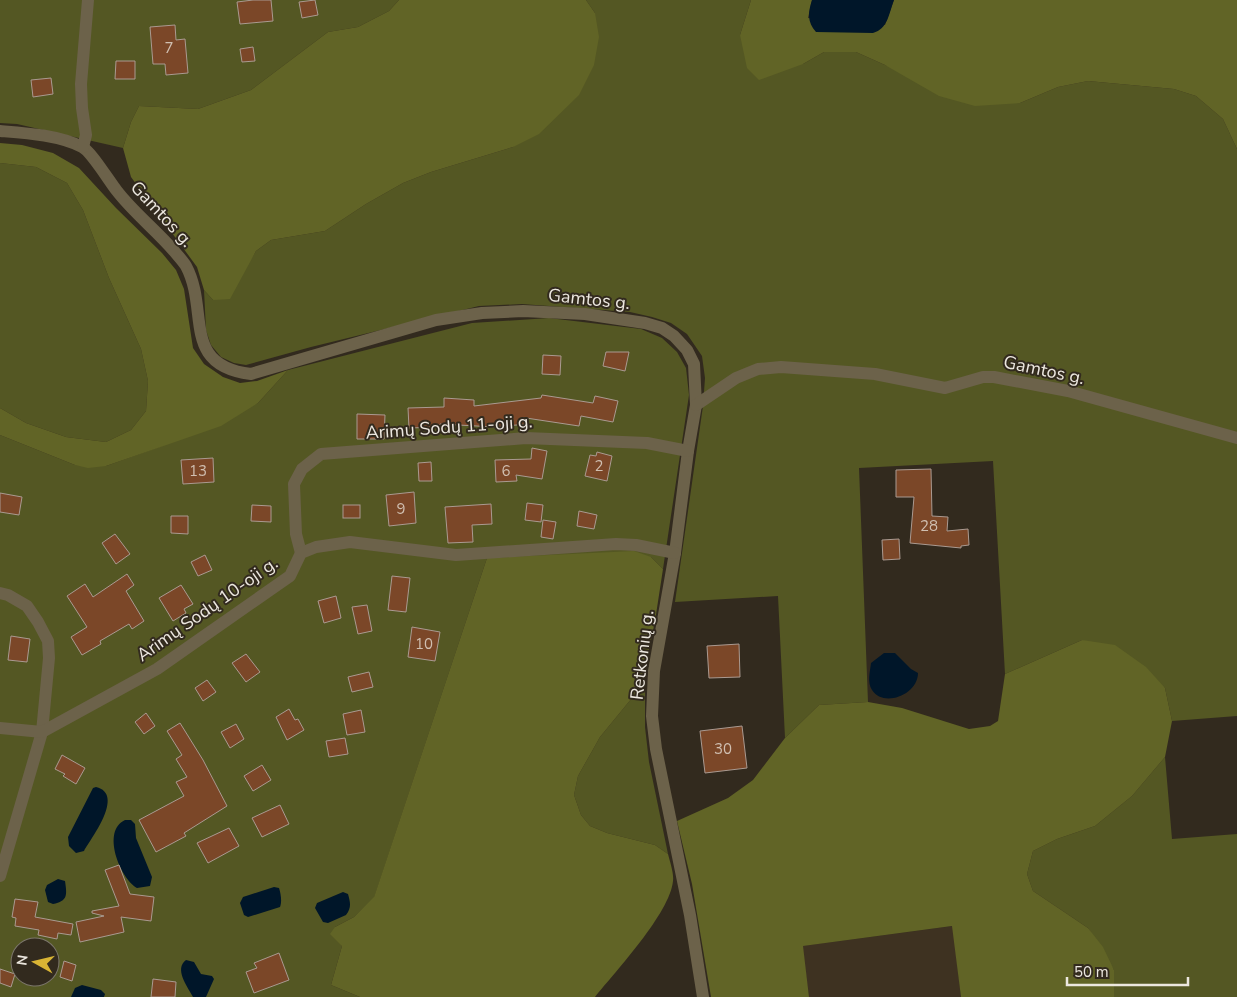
<svg xmlns="http://www.w3.org/2000/svg" width="1237" height="997" font-family="'Nunito Sans',sans-serif">
<style>
.built{fill:#3e3221}
.green{fill:#545723;fill-rule:evenodd}
.forest{fill:#616426}
.water{fill:#001629}
.building{fill:#7b4728;stroke:#aa9a91}
.lines{fill:none;stroke-linecap:round;stroke-linejoin:round}
.minor{stroke:#6c624a;stroke-width:12}
.labels{text-anchor:middle;stroke-width:4;stroke-linejoin:round;paint-order:stroke}
.number-label{font-size:15px;fill:#d0bfb1}
.street-label{font-size:18px;fill:#ece7df;stroke:#322a1e}
</style>
<rect width="100%" height="100%" fill="#322a1e"/>
<!-- built -->
<path class="built" d="M953 926 961 997H809L802 946Z"/>
<!-- green -->
<g class="green">
<path d="M0 0H399L389 11 358 27 328 32 251 90 198 109 139 106 131 122 123 148 17 124 0 123Z"/>
<path d="M586 0H751L740 35 803 64 824 52H856L885 65 1020 103 1058 87 1088 81 1174 89 1196 96 1223 119 1237 149V716L1172 721 1165 688 1082 640 1005 674 993 461 859 468 868 702 819 705 785 738 778 596 675 602 703 406 705 378 702 356 687 334 671 323 652 317 630 312 522 304 479 306 311 347 246 365 234 363 221 357 211 345 206 330 204 290 213 300 243 272 256 251 271 240 325 231 366 204 403 183 431 172 513 147 595 13Z"/>
<path d="M0 163 36 167 67 183 83 210 109 278 141 349 148 381 146 411 131 430 106 442 66 437 26 423 0 408Z"/>
<path d="M549 318 641 329 662 338 677 352 686 368 689 395 663 569 651 557 487 558 374 898 354 917 335 927 342 946 331 985 360 997H0V435L75 465 106 466 159 447 258 403 288 370 472 323ZM20 947H50V977H20Z"/>
<path d="M645 669V727L649 762 668 854 655 845 607 833 590 826 581 815 574 795 578 776 600 737 632 698Z"/>
<path d="M1165 757 1172 839 1237 834V997H1114V970L1088 928 1033 891 1027 874 1033 851 1057 839 1095 826 1132 796Z"/>
</g>
<!-- forest -->
<g class="forest">
<path d="M399 0H586L595 13 599 37 594 65 579 95 539 134 513 147 431 172 403 183 366 204 325 231 271 240 256 251 230 299 213 300 204 290 197 267 131 177 123 148 131 122 139 106 198 109 251 90 328 32 358 27 389 11Z"/>
<path d="M751 0H812L808 18 885 25 894 0H1237V149L1223 119 1196 96 1174 89 1088 81 1058 87 1020 103 975 106 939 96 885 65 856 52H824L803 64 759 80 747 68 740 35Z"/>
<path d="M0 143 22 145 53 153 79 168 116 208 162 253 176 270 184 289 193 348 204 364 223 377 240 383 257 381 288 370 258 403 221 426 106 466 88 468 75 465 0 435V408L26 423 66 437 106 442 131 430 146 411 148 381 141 349 109 278 83 210 67 183 36 167 0 163Z"/>
<path d="M634 551 651 557 663 569 655 621 645 669 632 698 600 737 578 776 574 795 581 815 590 826 607 833 655 845 668 854C670 862 674 873 673 881 670 913 616 971 595 997H360L331 985 342 946 330 934 335 927 354 917 374 897 487 558Z"/>
<path d="M1082 640 1115 645 1146 667 1165 688 1172 721 1165 757 1132 796 1095 826 1057 839 1033 851 1027 874 1033 891 1088 928 1103 947 1114 970V997H961L952 926 803 946 809 997H711L692 884 677 821 728 798 753 780 785 738 819 705 868 702 902 708 969 729 990 726 998 721 1005 674Z"/>
</g>
<!-- water -->
<g class="water">
<path d="M812 0H894C889 13 888 29 873 33L816 32C807 22 808 12 812 0Z"/>
<path d="M884 653H895L911 669 918 673C918 695 883 708 872 690 867 682 870 672 871 663Z"/>
<path d="M96 787C125 794 92 837 84 851L76 853 69 846 68 837 93 788Z"/>
<path d="M125 820H131L135 824 136 838 152 877 150 886 137 888C120 878 101 831 125 820Z"/>
<path d="M58 879 65 881C67 895 68 901 53 904L48 902 45 890 47 885Z"/>
<path d="M274 887 279 888C281 894 282 902 280 907L248 917 244 915 240 903 243 897Z"/>
<path d="M343 892 348 894C350 902 352 907 346 915L328 923 323 922 315 908 317 903Z"/>
<path d="M186 960 194 962 201 974 212 976 214 979 206 997H193C187 986 174 969 186 960Z"/>
<path d="M82 985 101 990 105 994 104 997H71L75 988Z"/>
</g>
<!-- building -->
<g class="building">
<path d="M253 0H271L273 21 240 24 237 2Z"/>
<path d="M315 0 318 15 302 18 299 2Z"/>
<path d="M175 25 176 40 185 39 188 73 166 75 165 64H153L150 27Z"/>
<path d="M253 47 255 61 242 62 240 49Z"/>
<path d="M116 61H135V79H115Z"/>
<path d="M51 78 53 94 33 97 31 80Z"/>
<path d="M606 352H629L625 371 603 366Z"/>
<path d="M543 355 561 356 560 375 542 374Z"/>
<path d="M542 395 593 403 595 396 618 401 613 422 581 416 579 426 526 418 527 424 495 427 440 424V427L409 428 408 408 444 407V398L474 400V406L541 398Z"/>
<path d="M357 414 385 415 384 439H357Z"/>
<path d="M532 448 547 451 542 479 516 475 517 481 496 482 495 460 531 459Z"/>
<path d="M597 452 612 456 607 481 585 476 590 455 596 456Z"/>
<path d="M213 458 214 482 183 484 181 460Z"/>
<path d="M431 462 432 481H419L418 463Z"/>
<path d="M931 469 932 516 948 517 947 531 968 529 969 545 961 546V548L910 543 914 497H896V470Z"/>
<path d="M414 492 416 523 389 526 386 495Z"/>
<path d="M0 493 22 497 19 515 0 512Z"/>
<path d="M527 503 543 505 541 522 525 520Z"/>
<path d="M491 504 492 524 472 525 473 542 448 543 445 507Z"/>
<path d="M252 505 271 506V522L251 521Z"/>
<rect x="343" y="505" width="17" height="13"/>
<path d="M579 511 597 515 594 529 577 526Z"/>
<path d="M171 516H188V534L171 533Z"/>
<path d="M543 520 556 522 553 539 541 537Z"/>
<path d="M115 534 130 554 116 564 102 543Z"/>
<path d="M899 539 900 559 883 560 882 540Z"/>
<path d="M205 555 212 570 198 576 191 562Z"/>
<path d="M127 574 134 585 126 591 144 621 132 629 129 624 100 641 101 644 82 655 71 637 87 627 67 596 85 584 93 597Z"/>
<path d="M392 576 410 578 406 612 388 610Z"/>
<path d="M181 585 193 604 184 609 186 613 173 621 159 598Z"/>
<path d="M336 596 341 618 324 623 318 601Z"/>
<path d="M367 605 372 631 358 634 352 607Z"/>
<path d="M412 627 440 632 435 661 408 657Z"/>
<path d="M11 636 30 639 27 662 8 660Z"/>
<path d="M739 644 740 677 709 678 707 646Z"/>
<path d="M246 654 260 672 246 682 232 663Z"/>
<path d="M369 672 373 687 352 692 348 677Z"/>
<path d="M207 680 216 692 203 701 195 688Z"/>
<path d="M289 709 295 720 298 719 304 730 287 740 276 717Z"/>
<path d="M361 710 365 732 347 735 343 714Z"/>
<path d="M146 713 155 726 144 734 135 722Z"/>
<path d="M180 723 203 760 227 806 184 833 186 836 156 852 139 820 184 796 176 782 187 777 176 759 182 755 167 731Z"/>
<path d="M236 724 244 739 230 748 221 732Z"/>
<path d="M742 726 747 768 705 773 700 731Z"/>
<path d="M345 738 348 754 329 757 326 741Z"/>
<path d="M62 755 85 768 76 784 63 776 65 774 55 769Z"/>
<path d="M262 765 271 780 253 791 244 776Z"/>
<path d="M280 805 289 824 262 837 252 818Z"/>
<path d="M229 828 239 846 208 863 197 843Z"/>
<path d="M119 865 130 894 154 897 151 921 121 917 124 932 80 942 76 922 104 916 92 913V911L119 906 105 870Z"/>
<path d="M15 899 38 902 35 917 73 924 71 935 58 933 57 939 38 935 39 930 15 926 16 918 12 917Z"/>
<path d="M279 953 289 980 254 993 246 972 257 968 254 963Z"/>
<path d="M64 961 76 965 72 981 60 977Z"/>
<path d="M0 969 15 974 11 987 0 983Z"/>
<path d="M153 979 176 982 175 997H151Z"/>
</g>
<g class="lines">
<!-- minor -->
<g class="minor">
<path d="M0 131C25 133 59 135 82 147 91 151 109 181 117 191 134 213 156 230 174 251 178 256 183 261 186 266 210 311 180 365 251 374L436 320 482 313 523 311 585 314 645 323 662 328 674 336 687 350 694 364 696 405 688 451 675 553 654 671 652 716 656 749 690 915 703 997"/>
<path d="M83 147 86 135 82 108 81 84 88 0"/>
<path d="M696 405 736 378 758 369 781 367 875 374 945 388 983 377H994L1068 391 1237 438"/>
<path d="M301 553 296 534 294 484 302 469 321 454 526 438 647 443 688 451"/>
<path d="M0 593 8 595 27 606 38 622 48 641 49 658 42 732 0 876"/>
<path d="M0 728 42 732 157 669 290 576 301 553 316 547 350 542 456 555 616 544 636 545 675 553"/>
</g>
</g>
<g class="labels">
<!-- number labels -->
<g class="number-label">
<text x="169" y="53">7</text>
<text x="599" y="471">2</text>
<text x="198" y="476">13</text>
<text x="506" y="476">6</text>
<text x="401" y="514">9</text>
<text x="929" y="531">28</text>
<text x="424" y="649">10</text>
<text x="723" y="754">30</text>
</g>
<!-- street labels -->
<g class="street-label">
<text transform="translate(162 214) rotate(47)" y="6">Gamtos g.</text>
<text transform="translate(589 299) rotate(6)" y="6">Gamtos g.</text>
<text transform="translate(1044 370) rotate(12)" y="6">Gamtos g.</text>
<text transform="translate(449 427) rotate(-4)" y="6">Arimų Sodų 11-oji g.</text>
<text transform="translate(207 609) rotate(-35)" y="6">Arimų Sodų 10-oji g.</text>
<text transform="translate(642 655) rotate(-83)" y="6">Retkonių g.</text>
</g>
</g>
<!-- north arrow -->
<g transform="translate(35 962) rotate(278)"><circle r="24" fill="#322a1e" stroke="#7c766b"/>
<path d="M0-4L9 19L0 12L-9 19Z" fill="#d9b434"/>
<text y="-8" font-size="14" font-weight="bold" text-anchor="middle" fill="#ece7df">N</text>
</g>
<!-- scale -->
<path d="M1067 977v8h121v-8" fill="none" stroke="#ece7df" stroke-width="2.5"/>
<text x="1074" y="977" font-size="15" fill="#ece7df" stroke="#322a1e" stroke-width="4" paint-order="stroke">50 m</text>
</svg>
